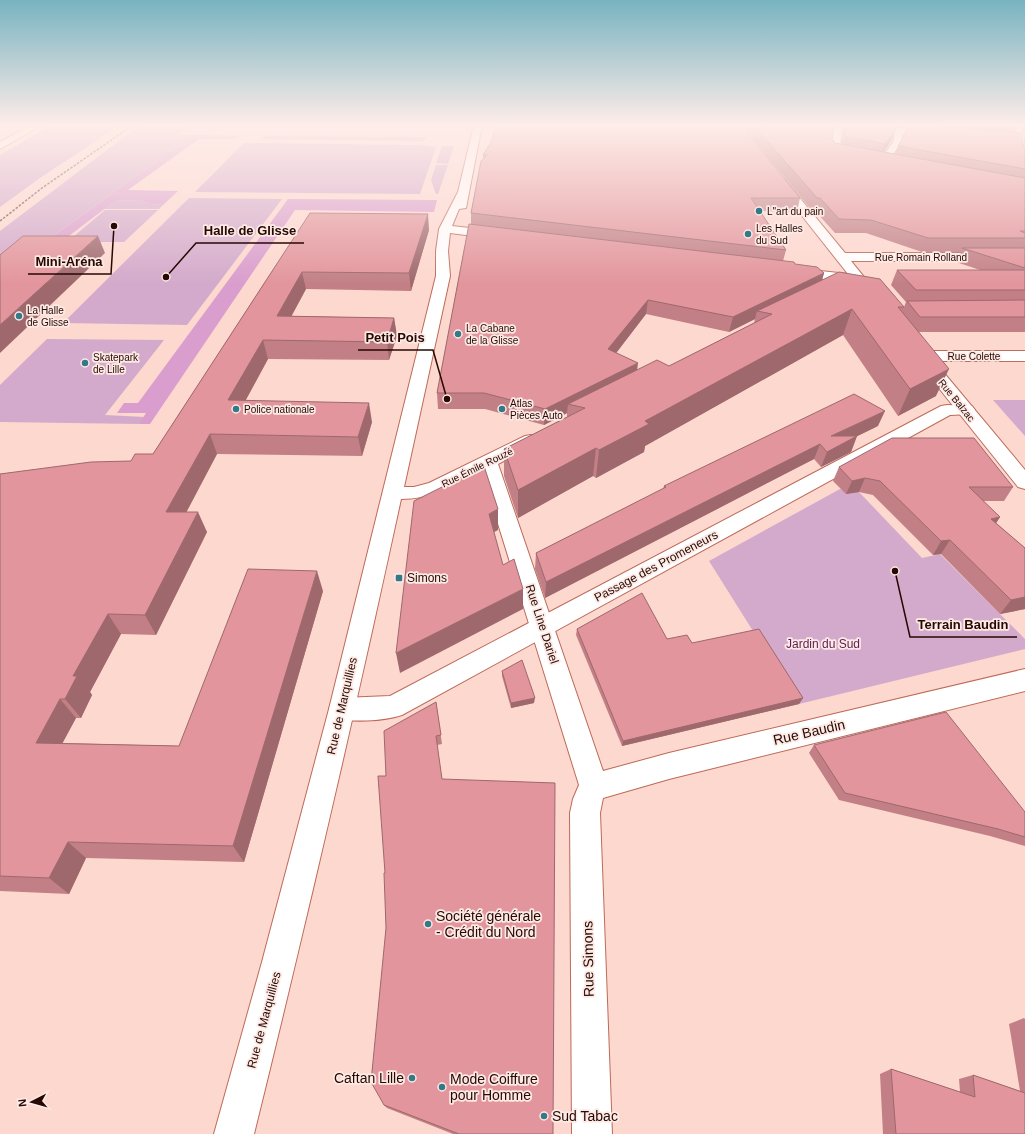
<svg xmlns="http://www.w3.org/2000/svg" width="1025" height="1134" font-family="Helvetica,sans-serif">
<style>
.green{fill:#d3aacb}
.forest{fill:#d99ecd}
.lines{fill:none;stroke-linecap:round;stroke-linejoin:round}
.pedestrian-casing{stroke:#bd6a58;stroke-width:2}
.minor-casing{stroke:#bd6a58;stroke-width:2}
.motorway-casing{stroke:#bd6a58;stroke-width:2}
.pedestrian{fill:#fff;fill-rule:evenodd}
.minor{fill:#fff;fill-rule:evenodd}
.motorway{fill:#fff;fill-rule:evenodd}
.rail{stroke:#6d4c45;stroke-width:1.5;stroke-dasharray:2.5 1.5;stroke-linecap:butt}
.wall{fill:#c28086;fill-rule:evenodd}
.shaded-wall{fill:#9e686d}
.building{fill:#e2959c;stroke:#9e686d}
.poi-dot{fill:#347987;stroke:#fdeae5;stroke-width:1.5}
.labels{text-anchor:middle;stroke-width:3.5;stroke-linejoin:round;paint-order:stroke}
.far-poi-label{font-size:10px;fill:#270803;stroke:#fdeae5;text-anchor:start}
.far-street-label{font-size:10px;fill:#270803;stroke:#fdeae5}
.street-label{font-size:12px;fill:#270803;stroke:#fdeae5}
.poi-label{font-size:12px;fill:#270803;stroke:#fdeae5;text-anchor:start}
.park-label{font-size:12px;fill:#5f1a55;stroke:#fdeae5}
.near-street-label{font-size:14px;fill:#270803;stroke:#fdeae5}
.near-poi-label{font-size:14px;fill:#270803;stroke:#fdeae5;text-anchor:start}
.leader{fill:none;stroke:#270803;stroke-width:1.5}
.callout-dot{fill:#270803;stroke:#fdeae5;stroke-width:1.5}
.callout-label{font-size:13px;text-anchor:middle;font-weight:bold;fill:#270803;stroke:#fdeae5;stroke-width:3.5;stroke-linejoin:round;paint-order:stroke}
</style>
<rect width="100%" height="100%" fill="#fdd8cf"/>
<!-- green -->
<g class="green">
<path d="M52 125H120L40 178 0 207V155Z"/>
<path d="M140 125H190L178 135H193L31 252 0 279V231Z"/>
<path d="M244 143 417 145 436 147 420 194 195 192Z"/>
<path d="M442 146H454L448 164 436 163Z"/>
<path d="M436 165H448L438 194H436L431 180Z"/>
<path d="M189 198 282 199 187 325 63 323Z"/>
<path d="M138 200 151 204 163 205 159 209H104L115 201Z"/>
<path d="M105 210H158L124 242H67Z"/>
<path d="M47 339 164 340 105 415 145 417 139 424 0 422V385Z"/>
<path d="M993 400H1025V436Z"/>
<path d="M840 489 859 492 922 558 940 554 1025 639V649L799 704 709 561Z"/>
</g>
<!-- forest -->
<g class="forest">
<path d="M193 135 240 136 236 139H199L128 190 178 191 163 205 151 204 138 200 115 201 61 242H45Z"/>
<path d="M265 136 427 137 424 141 261 139Z"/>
<path d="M288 199 437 200 434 212 295 210 150 424H139L146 413H117L124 403H138Z"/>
</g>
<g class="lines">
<defs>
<path id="pedestrian" d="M947 405 972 406 975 410 972 414 950 415 402 715C385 721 349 723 333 717L329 709 333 701 342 698 390 696 941 406Z"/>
<g id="minor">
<path d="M474 125H482L466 208 459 209 452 226 497 231 501 232 503 235 501 238 497 239 450 233 448 251 450 276 404 487H414L429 483 525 436 531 435 537 436 540 440 537 444 498 464 603 771 669 753 1025 669V691L669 779 603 798 600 813 612 1134H572L570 813 573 799 579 785 482 472C455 486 431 499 401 499 355 712 306 923 254 1134H214L262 962 329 709 436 276V251L439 229 458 192Z"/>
<path d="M834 125H842L840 149 860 153 862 155 860 157 857 158 832 153 830 151Z"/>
<path d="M1012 125H1020C1025 137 1025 149 1025 162L1020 159 1015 131Z"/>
<path d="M898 128 936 130 940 133 936 136 902 134V141L888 162H882L880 160 894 141V131Z"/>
<path d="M780 178 784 179 845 253H1025V261H851L881 298 879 301C867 304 861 291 855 283L788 275 787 272 788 269 793 268 848 274 776 183 775 181 776 179Z"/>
<path d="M922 351H1025V361H934L1025 470V489L1018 487 918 362 914 356 917 353Z"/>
</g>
<path id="motorway" d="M32 125H42L0 149V142Z"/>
</defs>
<!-- pedestrian casing -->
<use href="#pedestrian" class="pedestrian-casing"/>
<!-- minor casing -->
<use href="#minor" class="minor-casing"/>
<!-- motorway casing -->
<use href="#motorway" class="motorway-casing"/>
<!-- pedestrian -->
<use href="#pedestrian" class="pedestrian"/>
<!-- minor -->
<use href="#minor" class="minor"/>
<!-- motorway -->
<use href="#motorway" class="motorway"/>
<!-- rail -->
<path class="rail" d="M0 221 42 188 133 125"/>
</g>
<!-- wall -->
<g class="wall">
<path d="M744 125H834L832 139 835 143 842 144 843 125H1019L1016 133 1024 148H1025V332H919L936 396 898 416 843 335 645 446 644 452 596 478 593 476 518 518 504 476V449L567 417V413L544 425 485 409H438L437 393 471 224V213L483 160V155L492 141 800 198 797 212 760 211 786 250 783 261 824 273 822 280 904 307 902 312 906 302 891 285 897 270H980L956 262 961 252H922L866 233H835L816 212H813L747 132ZM900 126H906L904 135 903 137 898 146 895 154 884 152 892 140 896 128ZM646 314 729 332 755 319 754 323 669 366 637 370 616 353Z"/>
<path d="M1021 125H1025V135Z"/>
<path d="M310 213 429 230 411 291 306 289 291 316 394 318 397 336 389 360 268 359 245 401 372 422 362 456 217 454 186 512 207 532 156 635 121 634 90 692 92 695 81 718H76L62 743 179 746 323 591 244 862 86 858 69 894 0 891V474L131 461 153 454Z"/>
<path d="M878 426 857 436 851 452 821 467 814 459 545 598 535 569 536 553 663 489 664 486Z"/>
<path d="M839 467 1013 487 1004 501H983L1000 517 996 523 1025 548V609L1000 614 941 554 933 555 873 495 859 492 846 494 833 481Z"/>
<path d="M577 629 667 639 692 643 803 698 799 704 622 746 576 635Z"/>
<path d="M502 671 534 703 511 708 502 676Z"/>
<path d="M436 702 442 744 437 745 442 779 553 1134H453L387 1108 384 1105 386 928 385 873Z"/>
<path d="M814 745 1025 812V846L990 836 839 800 809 753Z"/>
<path d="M1024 1018 1025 1019V1134H883L880 1074 891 1069 960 1092 959 1079 973 1075 1020 1091 1009 1024Z"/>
</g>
<!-- shaded-wall -->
<g class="shaded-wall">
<path d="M895 125H901L900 126 893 130Z"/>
<path d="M896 129 892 140 881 155 885 144Z"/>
<path d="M428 214 429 230 411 291 409 273Z"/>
<path d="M98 236 105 253 0 353V325Z"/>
<path d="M302 272 306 289 282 334 277 316Z"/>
<path d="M824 273 820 287 757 311 755 319 729 332 733 317Z"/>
<path d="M648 300 646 314 607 365 608 349Z"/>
<path d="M852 309 843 335 645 446 644 452 596 478 599 450 645 421Z"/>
<path d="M394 318 397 336 389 360 387 342Z"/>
<path d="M263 340 268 359 235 420 228 400Z"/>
<path d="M638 363 636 379 568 404 567 413 544 425 545 409Z"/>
<path d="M949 369 936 396 898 416 910 389Z"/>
<path d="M369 403 372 422 362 456 358 437Z"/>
<path d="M885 411 878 426 827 451 831 436Z"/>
<path d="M210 434 217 454 176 532 166 512Z"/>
<path d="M857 436 851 452 821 467 827 452Z"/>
<path d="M820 444 814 459 545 598 546 582Z"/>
<path d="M596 448 593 476 518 518V490Z"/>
<path d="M865 478 859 492 846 494 852 481Z"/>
<path d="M498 509V530L489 535V514Z"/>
<path d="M198 512 207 532 156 635 145 615Z"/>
<path d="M1000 517 991 531V519Z"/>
<path d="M950 540 941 554 933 555 941 541Z"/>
<path d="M317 571 323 591 244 862 233 846Z"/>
<path d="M523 589V609L400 673 396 653Z"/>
<path d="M1025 597V609L1000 614 1011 600Z"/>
<path d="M108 614 121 634 90 692 92 695 81 718 65 699 73 676Z"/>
<path d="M535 698 534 703 511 708V703Z"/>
<path d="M803 698 799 704 622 746 623 741Z"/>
<path d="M60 699 76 718 53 761 36 743Z"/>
<path d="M68 842 86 858 69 894 49 878Z"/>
</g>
<!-- building -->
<g class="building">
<path d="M495 125H741L800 198H751L786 250 471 213 481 161 487 155H483L492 141Z"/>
<path d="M753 125H834L832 139 835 143 1025 178V231H1020L1025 233V238H928L871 220 839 219 820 198H817Z"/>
<path d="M846 125H897L896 129 885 144 845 136Z"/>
<path d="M907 125H921L1021 133 1024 148H1025V169L898 146 907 131Z"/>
<path d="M310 213 428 214 409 273 302 272 277 316 394 318 387 342 263 340 228 400 369 403 358 437 210 434 166 512H198L145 615 108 614 73 676H77L65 699H60L36 743 179 746 248 569 317 571 233 846 68 842 49 878 0 876V474L91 462 131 461 135 454H153Z"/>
<path d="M469 224 794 262 795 264 817 267 824 273 733 317 648 300 608 349 638 363 545 409 484 393H437Z"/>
<path d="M23 236H98L0 325V255Z"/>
<path d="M962 248H1025V268Z"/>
<path d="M897 270H1025V290H916Z"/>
<path d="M839 272 880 279 904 307H898L949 369 910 389 852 309 645 421 649 424 599 450 596 448 518 490 504 449 585 408 568 404 657 360 669 366 772 314 757 311Z"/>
<path d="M1025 300V317H920L907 301Z"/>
<path d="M854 394 885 411 831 436H857L827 452 820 444 546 582 536 553 666 487 664 486Z"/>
<path d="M892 438H974L1013 487H969L1000 517 991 519 1025 548V597L1011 600 950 540 941 541 880 481 865 478 852 481 839 467Z"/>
<path d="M484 466 498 509 489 514 503 565 514 559 523 589 396 653 414 501Z"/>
<path d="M642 593 667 639 687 635 692 643 759 629 803 698 623 741 577 629Z"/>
<path d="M522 660 535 698 511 703 502 671Z"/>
<path d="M436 702 441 735 436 736 442 779 555 783 553 1134H459L384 1105 371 1082 386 928 384 873H385L378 776H386L384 731Z"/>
<path d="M946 712 1025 812V837L998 829 845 793 814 745Z"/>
<path d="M891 1069 975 1097 973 1075 1025 1093V1134H896Z"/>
</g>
<!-- sky -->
<linearGradient id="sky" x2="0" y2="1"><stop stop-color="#78b3c0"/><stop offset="0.44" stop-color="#feede9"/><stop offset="1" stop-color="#feede9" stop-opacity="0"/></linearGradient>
<rect width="1025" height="284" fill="url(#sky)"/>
<!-- markers -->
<g class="poi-dot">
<circle cx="759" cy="211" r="4"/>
<circle cx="748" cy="234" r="4"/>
<circle cx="19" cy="316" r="4"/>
<circle cx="458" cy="334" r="4"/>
<circle cx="85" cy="363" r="4"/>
<circle cx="236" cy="409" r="4"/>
<circle cx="502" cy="409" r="4"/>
<rect x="395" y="574" width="8" height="8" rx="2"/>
<circle cx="428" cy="924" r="4"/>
<circle cx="412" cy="1078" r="4"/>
<circle cx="442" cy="1087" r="4"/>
<circle cx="544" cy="1116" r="4"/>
</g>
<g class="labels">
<!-- far-poi labels -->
<g class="far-poi-label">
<text x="767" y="215">L"art du pain</text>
<text x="756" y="232">Les Halles<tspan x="756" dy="12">du Sud</tspan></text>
<text x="27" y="314">La Halle<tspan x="27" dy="12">de Glisse</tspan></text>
<text x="466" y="332">La Cabane<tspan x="466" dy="12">de la Glisse</tspan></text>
<text x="93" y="361">Skatepark<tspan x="93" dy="12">de Lille</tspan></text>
<text x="510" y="407">Atlas<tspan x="510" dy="12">Pièces Auto</tspan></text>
<text x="244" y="413">Police nationale</text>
</g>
<!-- far-street labels -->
<g class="far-street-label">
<text x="921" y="261">Rue Romain Rolland</text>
<text x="974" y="360">Rue Colette</text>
<text transform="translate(957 400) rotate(51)" y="4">Rue Balzac</text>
<text transform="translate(477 467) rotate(-26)" y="4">Rue Émile Rouzé</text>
</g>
<!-- street labels -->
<g class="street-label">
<text transform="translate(656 566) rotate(-28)" y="4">Passage des Promeneurs</text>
<text transform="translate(542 624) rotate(72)" y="4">Rue Line Dariel</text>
<text transform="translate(342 706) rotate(-77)" y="4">Rue de Marquillies</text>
<text transform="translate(264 1020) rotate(-75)" y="4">Rue de Marquillies</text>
</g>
<!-- poi labels -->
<g class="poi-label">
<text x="407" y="582">Simons</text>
</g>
<!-- park labels -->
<g class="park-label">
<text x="823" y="648">Jardin du Sud</text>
</g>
<!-- near-street labels -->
<g class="near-street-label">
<text transform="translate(809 732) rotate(-13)" y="5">Rue Baudin</text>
<text transform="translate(588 959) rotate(-91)" y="5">Rue Simons</text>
</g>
<!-- near-poi labels -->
<g class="near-poi-label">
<text x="436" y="921">Société générale<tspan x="436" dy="16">- Crédit du Nord</tspan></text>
<text x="404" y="1083" text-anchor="end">Caftan Lille</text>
<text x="450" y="1084">Mode Coiffure<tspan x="450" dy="16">pour Homme</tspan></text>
<text x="552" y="1121">Sud Tabac</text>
</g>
</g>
<!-- callouts -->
<path class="leader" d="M166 277L196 243H304M114 226L111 274H28M447 399L433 350H358M895 571L910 637H1017"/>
<g class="callout-dot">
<circle cx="166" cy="277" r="4"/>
<circle cx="114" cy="226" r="4"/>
<circle cx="447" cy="399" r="4"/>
<circle cx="895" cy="571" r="4"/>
</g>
<g class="callout-label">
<text x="250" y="235">Halle de Glisse</text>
<text x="69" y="266">Mini-Aréna</text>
<text x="395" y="342">Petit Pois</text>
<text x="963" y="629">Terrain Baudin</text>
</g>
<!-- north arrow -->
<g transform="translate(32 1102) rotate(264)" stroke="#fdeae5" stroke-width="3" paint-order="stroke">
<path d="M0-3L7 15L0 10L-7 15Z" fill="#270803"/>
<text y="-6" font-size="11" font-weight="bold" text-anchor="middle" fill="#270803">N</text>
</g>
</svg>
